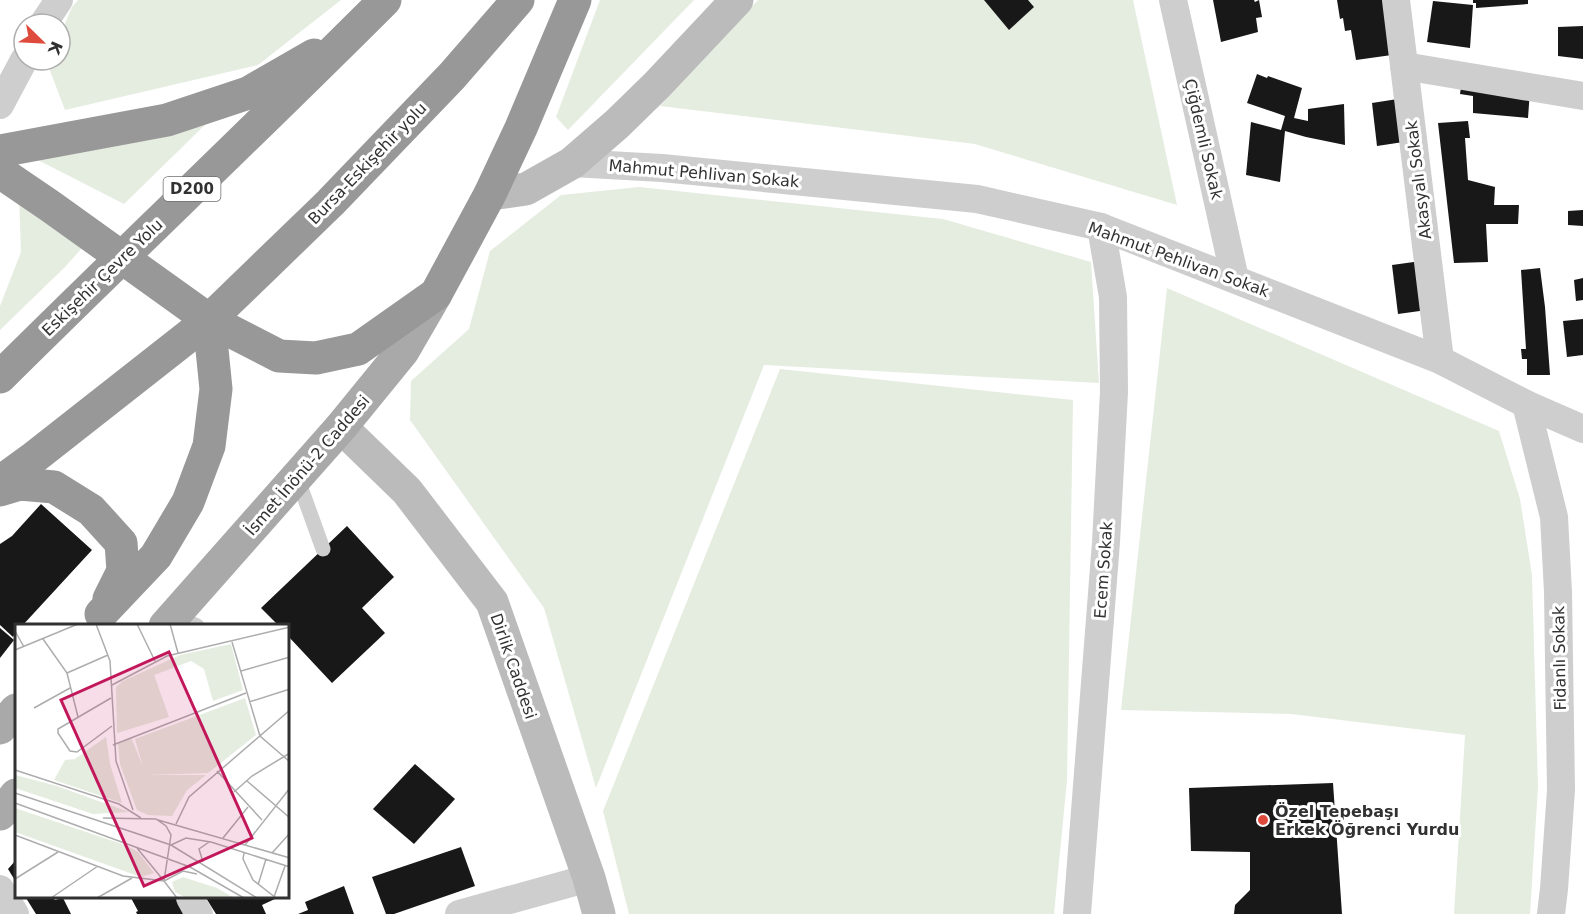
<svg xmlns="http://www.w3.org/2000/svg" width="1583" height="914" font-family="'DejaVu Sans',sans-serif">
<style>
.green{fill:#e5ede0}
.building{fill:#181818}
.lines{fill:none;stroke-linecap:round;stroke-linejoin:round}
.lane{stroke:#cecece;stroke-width:15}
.street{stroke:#cecece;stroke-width:28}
.secondary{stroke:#bbb;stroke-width:33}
.primary{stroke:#a9a9a9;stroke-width:33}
.highway{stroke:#989898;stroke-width:33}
.poi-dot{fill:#de4b3d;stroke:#fff;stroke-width:2}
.labels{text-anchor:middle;stroke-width:6;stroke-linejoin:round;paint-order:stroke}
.shield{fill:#fff;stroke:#6f6f6f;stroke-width:1.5}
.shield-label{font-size:15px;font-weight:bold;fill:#313131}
.street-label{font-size:16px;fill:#313131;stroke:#fff}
.poi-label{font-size:16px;font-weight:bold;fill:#313131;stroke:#fff;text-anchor:start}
.inset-road{fill:none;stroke:#adadad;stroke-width:1.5}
.view{fill:#c2185b;fill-opacity:0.15;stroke:#c2185b;stroke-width:3}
.inset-edge{fill:none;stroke:#313131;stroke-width:3}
</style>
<rect width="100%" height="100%" fill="#fff"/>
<!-- green -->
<g class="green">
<path d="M78 0H341L258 65 65 110 47 63 49 60H60V35L72 7Z"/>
<path d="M600 0H694L568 130 556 117Z"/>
<path d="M758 0H1133L1177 205 975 144 660 106Z"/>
<path d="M212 118 124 204 36 159Z"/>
<path d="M639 187 943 219 1091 262 1099 383 764 365 596 788 544 608 410 420 411 381 469 329 490 251 561 195Z"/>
<path d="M19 197 90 239 66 266 0 330V306L21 252Z"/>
<path d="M1167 288 1499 431 1520 499 1532 575 1538 787 1530 914H1454L1465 735 1291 714 1121 710Z"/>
<path d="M780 369 1073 400 1067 780 1054 914H629L603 811Z"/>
</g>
<!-- building -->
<g class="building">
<path d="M984 0H1028L1034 7 1009 30Z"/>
<path d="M1213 0H1254L1255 2 1259 0 1262 17 1256 18 1258 32 1221 42Z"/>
<path d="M1337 0H1390L1399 54 1356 60 1351 30 1345 31 1343 18 1340 19Z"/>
<path d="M1473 0H1528V4L1476 8V3H1473Z"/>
<path d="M1433 1 1473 5 1470 48 1427 42Z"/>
<path d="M1583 26V59L1558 56V27Z"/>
<path d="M1257 74 1267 78 1268 76 1302 88 1294 118 1308 121V109L1344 104 1345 145 1306 137 1285 131 1280 182 1246 175 1251 122 1281 130 1285 116 1247 103Z"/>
<path d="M1462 80 1530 90 1528 118 1473 113V96L1460 94Z"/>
<path d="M1404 98 1410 141 1377 146 1372 103Z"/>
<path d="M1468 121 1470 138H1465L1468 180 1495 187 1494 205H1519L1518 224H1486L1488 262 1454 263 1438 123Z"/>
<path d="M1583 210V226L1568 225V211Z"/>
<path d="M1421 261 1427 310 1398 314 1392 265Z"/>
<path d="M1540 268 1545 307 1550 375H1527V359H1522L1521 349H1526L1521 270Z"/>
<path d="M1583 278V300L1576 301 1574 280Z"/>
<path d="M1583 319V355L1567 357 1563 321Z"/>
<path d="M41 504 92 550 22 626H16V632L13 637 0 625V544L12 536Z"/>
<path d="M347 526 394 577 362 608 385 633 332 683 288 636V626H279L261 608Z"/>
<path d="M0 628 14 640 0 658Z"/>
<path d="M415 764 455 799 414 844 373 809Z"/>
<path d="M1333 783 1342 914H1234L1235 905 1250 890V852L1191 851 1189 788Z"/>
<path d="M461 847 475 886 394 914H386L372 877Z"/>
<path d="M16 860V882L8 869Z"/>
<path d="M344 886 354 914H298L308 910 305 902Z"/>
<path d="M26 898H53L55 900 63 898 71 914H36Z"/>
<path d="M131 898H177L187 914H137L136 912 138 911Z"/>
<path d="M206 898H277L262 905 266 914H216Z"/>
</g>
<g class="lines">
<!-- lane -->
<g class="lane">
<path d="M297 477 323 549"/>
<path d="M174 616 197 626"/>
</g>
<!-- street -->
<g class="street">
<path d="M1173 0 1235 279"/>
<path d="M1396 0 1440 360"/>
<path d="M43 24 59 0"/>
<path d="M1404 66 1583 96"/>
<path d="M0 105 24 60"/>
<path d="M572 163 662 168 977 199 1101 227 1440 360 1526 404 1583 429"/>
<path d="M1526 404 1554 517 1558 592 1561 790 1554 889 1551 914"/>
<path d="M0 889 15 914"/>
<path d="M190 898 199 914"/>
<path d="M459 914 589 878"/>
<path d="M1077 914 1106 542 1114 392 1113 297 1101 227"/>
</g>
<!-- secondary -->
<g class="secondary">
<path d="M490 194 526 189 572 163 617 124 657 85 737 0"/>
<path d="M341 427 407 491 492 602 589 878 599 914"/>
</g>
<!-- primary -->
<g class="primary">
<path d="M165 626 341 427 403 351 436 294"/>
<path d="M0 728 16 710"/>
<path d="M0 814 16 795"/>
</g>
<!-- highway -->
<g class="highway">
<path d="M0 151 167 120 248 93 314 55"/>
<path d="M0 172 50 206 209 320 279 356 316 358 358 349 436 294 490 194 521 128 575 0"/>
<path d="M0 377C127 251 258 127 385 0"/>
<path d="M0 482 32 459 209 320 330 203 452 76 518 0"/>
<path d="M0 490 20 484 54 487 91 510 121 543 123 571 109 599"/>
<path d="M101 614 156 556 188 502 209 446 216 389 209 320"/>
</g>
</g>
<!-- markers -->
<circle class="poi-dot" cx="1263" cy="820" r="6"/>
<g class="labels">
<!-- shield labels -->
<rect class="shield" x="163.5" y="177" width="57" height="24" rx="4.5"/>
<g class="shield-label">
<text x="192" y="194">D200</text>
</g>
<!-- street labels -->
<g class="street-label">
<text transform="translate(1204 139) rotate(77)" y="6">Çiğdemli Sokak</text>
<text transform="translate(367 163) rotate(-46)" y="6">Bursa-Eskişehir yolu</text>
<text transform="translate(704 173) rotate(5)" y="6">Mahmut Pehlivan Sokak</text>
<text transform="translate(1418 180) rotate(-97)" y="6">Akasyalı Sokak</text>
<text transform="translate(1179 259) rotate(20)" y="6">Mahmut Pehlivan Sokak</text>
<text transform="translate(102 277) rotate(-44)" y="6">Eskişehir Çevre Yolu</text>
<text transform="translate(307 465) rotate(-49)" y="6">İsmet İnönü-2 Caddesi</text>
<text transform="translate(1103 570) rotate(-86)" y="6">Ecem Sokak</text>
<text transform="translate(1559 658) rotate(-91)" y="6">Fidanlı Sokak</text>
<text transform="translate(514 666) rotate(71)" y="6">Dirlik Caddesi</text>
</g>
<!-- poi labels -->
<g class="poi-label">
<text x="1275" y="817">Özel Tepebaşı<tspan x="1275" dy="18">Erkek Öğrenci Yurdu</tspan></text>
</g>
</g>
<!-- overview -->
<g transform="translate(15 624)">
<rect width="274" height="274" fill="#fff"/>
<path d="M216 20 228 66 198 77 189 45 176 37 139 51 154 93 102 109 101 63 108 57 165 31ZM230 74 241 111 193 149 131 151H191L172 166 157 192 133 191 122 186 105 140 103 120 116 113 128 143 120 115ZM91 113 95 140 107 179 39 156 50 136 60 135ZM0 151 42 162 114 188 78 190 0 164ZM0 184 110 221 123 228 139 249 126 253 0 208ZM168 253 202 264 219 274H171L160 268 157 258Z" fill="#e5ede0"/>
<path class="inset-road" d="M81 0 95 37 101 137 118 186M122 0 140 37M155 0 163 29M0 7 9 23M28 15 52 49 63 93M217 18 245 112 275 138M0 26 63 0M226 47 275 33M52 49 93 31M97 61 152 32 275 3M96 74 43 105V109L55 127 62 128 97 102M234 78 275 65M19 84 55 64M98 121 231 69M0 146 104 180 126 194M202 147 247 196M232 157 275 194M219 168 237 152 275 129M0 169 156 221 242 274M0 179 175 243 229 274M88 194 141 195 151 202 156 211 149 257M143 196 275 234M161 200 174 173 275 86M0 211 108 252 149 257 162 274M208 214 233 183M196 218 275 243M156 221 171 214 196 218M230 221 275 164M122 224 149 257M229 229 228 235 238 256 261 274M257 229 275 209M188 238 184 225 194 218M0 255 43 228M149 257 168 247 182 250M243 261 251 235M259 273 270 242M36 274 83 242M82 274 117 254"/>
<path class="view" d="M154 28 237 214 129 262 46 76Z"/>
<rect width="274" height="274" class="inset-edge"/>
</g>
<!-- north arrow -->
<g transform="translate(42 42) rotate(114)"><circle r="28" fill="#ffffff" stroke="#adadad" stroke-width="1.5"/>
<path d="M0-4.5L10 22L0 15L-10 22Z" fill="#de4b3d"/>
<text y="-9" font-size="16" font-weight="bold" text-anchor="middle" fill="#313131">K</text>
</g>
</svg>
